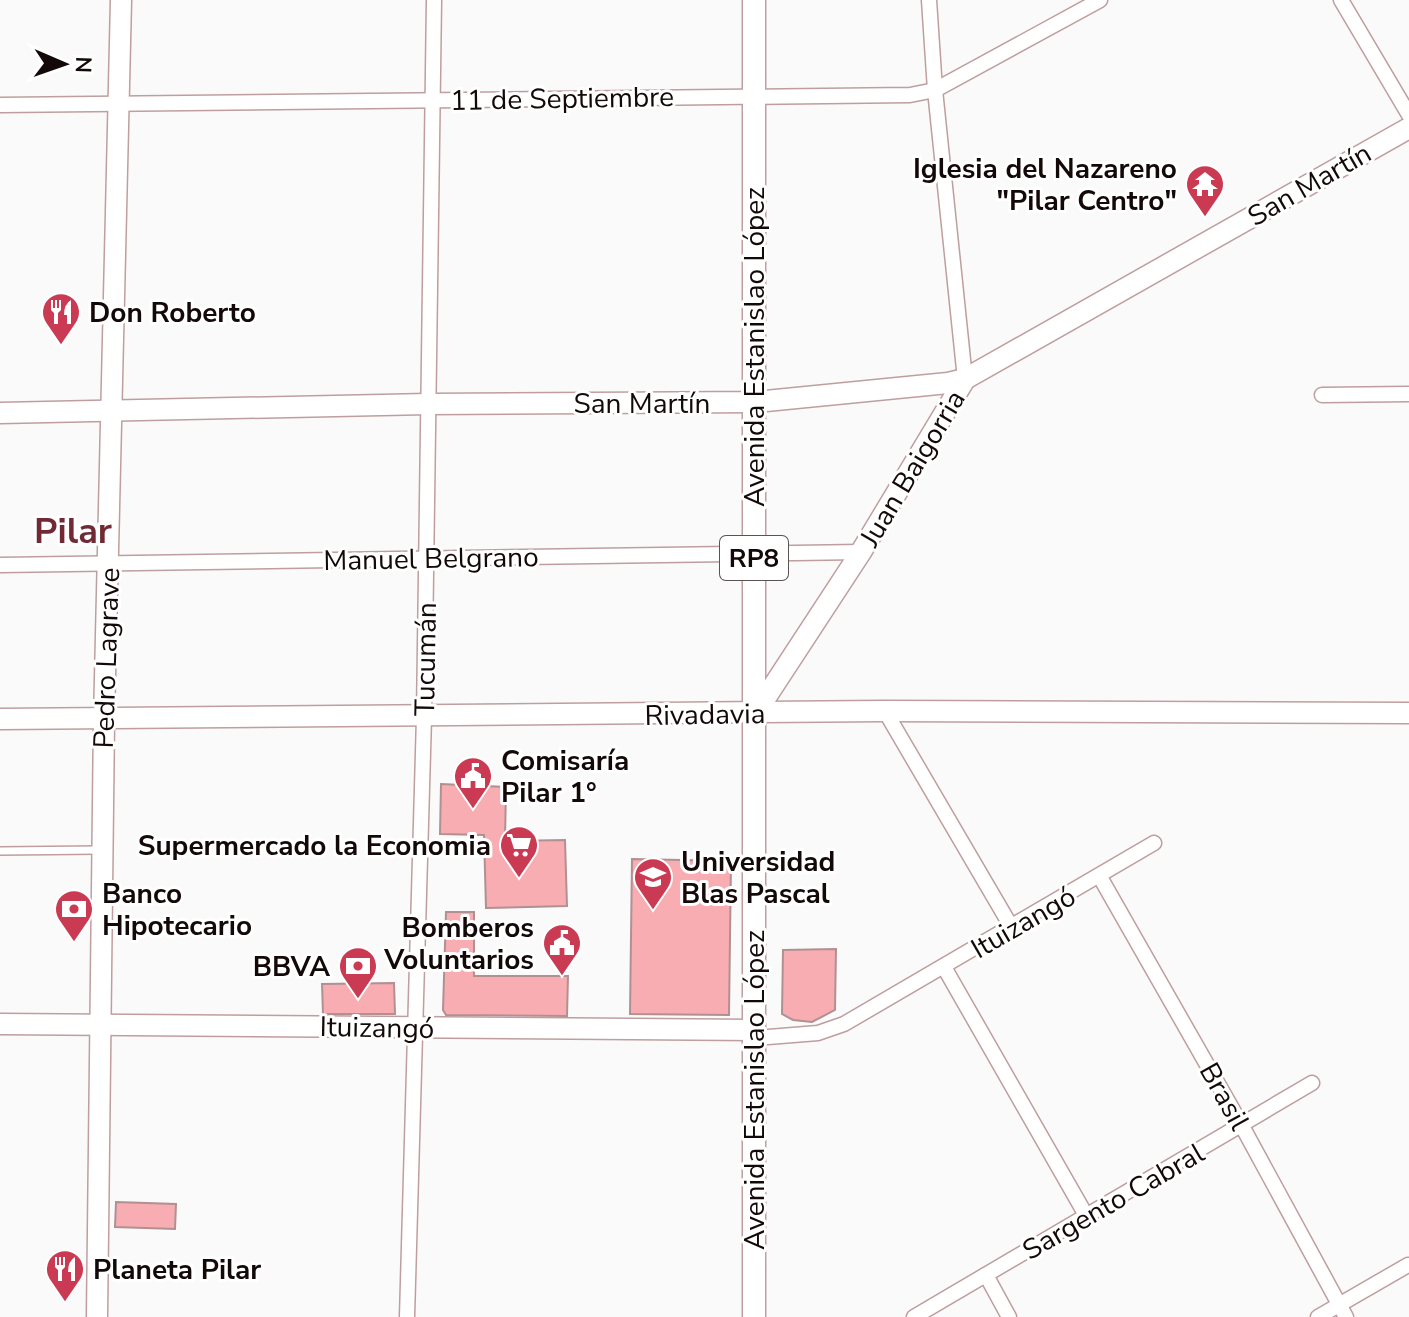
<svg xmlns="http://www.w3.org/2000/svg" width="1409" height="1317" font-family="'Nunito Sans',sans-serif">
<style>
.building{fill:#f7adb1;stroke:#b19092;stroke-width:2}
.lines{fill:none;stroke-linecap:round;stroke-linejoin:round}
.lane-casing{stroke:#bf9e9f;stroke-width:10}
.street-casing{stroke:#bf9e9f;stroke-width:17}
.secondary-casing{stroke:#bf9e9f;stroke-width:23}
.primary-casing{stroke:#bf9e9f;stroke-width:25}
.lane{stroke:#fff;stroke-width:7}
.street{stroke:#fff;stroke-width:14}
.secondary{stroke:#fff;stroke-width:20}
.primary{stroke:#fff;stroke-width:22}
.labels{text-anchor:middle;stroke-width:6;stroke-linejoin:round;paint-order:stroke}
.shield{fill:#fff;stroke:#5a5353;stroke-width:2}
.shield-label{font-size:26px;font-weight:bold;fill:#140909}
.street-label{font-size:28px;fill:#140909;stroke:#fff}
.poi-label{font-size:28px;font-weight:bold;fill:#140909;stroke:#fff;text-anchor:start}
.district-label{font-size:36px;font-weight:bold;fill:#712a33;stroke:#fff}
</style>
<rect width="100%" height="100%" fill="#fafafa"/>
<!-- building -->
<g class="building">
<path d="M441 784 506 787 505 841 565 840 567 906 486 908 484 835 440 834Z"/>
<path d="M632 859 731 861 729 1015 630 1014Z"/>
<path d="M446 912H474V976H568L567 1016 446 1015 443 1010Z"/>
<path d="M836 949 835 1010 812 1022 793 1020 782 1014 783 950Z"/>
<path d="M394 983 395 1014H323L322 984Z"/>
<path d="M116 1202 176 1204 175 1229 115 1227Z"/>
</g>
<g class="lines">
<defs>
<path id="lane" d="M0 851 99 850"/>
<g id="street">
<path d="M929 0 935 90 965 379"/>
<path d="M1341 0 1409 115"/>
<path d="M0 105 910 95 935 90 1100 0"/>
<path d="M1322 395 1409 394"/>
<path d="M0 565 861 552"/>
<path d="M885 711 1012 928"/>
<path d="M1100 877 1242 1126 1346 1317"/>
<path d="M944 967 1087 1217"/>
<path d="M755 1038 818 1033 844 1024 1154 843"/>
<path d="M986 1275 1009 1317"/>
<path d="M407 1317 424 717 434 0"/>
<path d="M914 1317 1312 1083"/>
<path d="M1318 1317 1408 1265"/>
</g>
<g id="secondary">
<path d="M0 413 428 404 756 402 948 383 965 379 1409 128"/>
<path d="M755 714 861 552 965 379"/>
<path d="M0 719 885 711 1409 713"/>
<path d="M0 1024 755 1030"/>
<path d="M97 1317 104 720 121 0"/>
</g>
<path id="primary" d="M754 1317V0"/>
</defs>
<!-- lane casing -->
<use href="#lane" class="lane-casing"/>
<!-- street casing -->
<use href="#street" class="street-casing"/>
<!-- secondary casing -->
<use href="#secondary" class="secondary-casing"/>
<!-- primary casing -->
<use href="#primary" class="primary-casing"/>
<!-- lane -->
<use href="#lane" class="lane"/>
<!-- street -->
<use href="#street" class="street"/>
<!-- secondary -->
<use href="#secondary" class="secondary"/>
<!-- primary -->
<use href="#primary" class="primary"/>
</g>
<!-- icons -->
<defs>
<symbol id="temple-pin" viewBox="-11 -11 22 30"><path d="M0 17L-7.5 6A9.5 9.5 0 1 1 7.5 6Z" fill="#ca3a53" stroke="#fff"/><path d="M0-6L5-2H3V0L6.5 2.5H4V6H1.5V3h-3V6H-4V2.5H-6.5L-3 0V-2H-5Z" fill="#fff"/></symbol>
<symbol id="restaurant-pin" viewBox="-11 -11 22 30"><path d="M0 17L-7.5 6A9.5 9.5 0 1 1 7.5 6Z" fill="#ca3a53" stroke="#fff"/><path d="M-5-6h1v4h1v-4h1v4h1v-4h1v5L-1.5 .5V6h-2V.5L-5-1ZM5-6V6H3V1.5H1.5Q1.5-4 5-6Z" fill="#fff"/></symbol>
<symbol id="civic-pin" viewBox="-11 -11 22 30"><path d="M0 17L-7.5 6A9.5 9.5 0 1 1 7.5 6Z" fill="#ca3a53" stroke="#fff"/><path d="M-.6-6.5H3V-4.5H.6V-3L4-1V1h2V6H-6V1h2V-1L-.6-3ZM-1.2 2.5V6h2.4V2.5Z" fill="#fff"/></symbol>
<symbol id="supermarket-pin" viewBox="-11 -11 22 30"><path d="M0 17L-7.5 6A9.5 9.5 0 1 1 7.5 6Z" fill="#ca3a53" stroke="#fff"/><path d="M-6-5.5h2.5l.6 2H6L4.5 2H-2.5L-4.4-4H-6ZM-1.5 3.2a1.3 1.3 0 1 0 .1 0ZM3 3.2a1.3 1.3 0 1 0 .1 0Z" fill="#fff"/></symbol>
<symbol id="university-pin" viewBox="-11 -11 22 30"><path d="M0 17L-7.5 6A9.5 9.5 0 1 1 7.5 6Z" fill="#ca3a53" stroke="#fff"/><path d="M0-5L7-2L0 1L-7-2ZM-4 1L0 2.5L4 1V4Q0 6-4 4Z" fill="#fff"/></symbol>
<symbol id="bank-pin" viewBox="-11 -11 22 30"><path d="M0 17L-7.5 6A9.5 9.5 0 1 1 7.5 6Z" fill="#ca3a53" stroke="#fff"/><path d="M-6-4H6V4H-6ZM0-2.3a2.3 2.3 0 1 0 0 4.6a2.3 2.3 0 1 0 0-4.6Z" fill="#fff"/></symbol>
</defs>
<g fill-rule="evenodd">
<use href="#temple-pin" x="1183" y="162" width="44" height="60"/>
<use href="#restaurant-pin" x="39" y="290" width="44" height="60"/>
<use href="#civic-pin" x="451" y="754" width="44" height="60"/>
<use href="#supermarket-pin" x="497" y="823" width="44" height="60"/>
<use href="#university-pin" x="631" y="855" width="44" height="60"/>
<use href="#bank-pin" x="52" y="887" width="44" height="60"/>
<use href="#civic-pin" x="540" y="921" width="44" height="60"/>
<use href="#bank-pin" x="336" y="944" width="44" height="60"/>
<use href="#restaurant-pin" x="43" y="1247" width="44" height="60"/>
</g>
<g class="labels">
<!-- shield labels -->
<rect class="shield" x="720" y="536" width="68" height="44" rx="6"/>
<g class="shield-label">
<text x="754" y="567">RP8</text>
</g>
<!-- street labels -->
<g class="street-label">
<text transform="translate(562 98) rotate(-1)" y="10">11 de Septiembre</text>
<text transform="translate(1309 184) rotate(-30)" y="10">San Martín</text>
<text transform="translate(754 347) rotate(-90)" y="10">Avenida Estanislao López</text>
<text x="642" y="413">San Martín</text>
<text transform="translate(912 468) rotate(-59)" y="10">Juan Baigorria</text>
<text transform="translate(431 558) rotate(-1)" y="10">Manuel Belgrano</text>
<text transform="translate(106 658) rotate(-88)" y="10">Pedro Lagrave</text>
<text transform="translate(425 659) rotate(-89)" y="10">Tucumán</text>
<text transform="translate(705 714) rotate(-1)" y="10">Rivadavia</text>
<text transform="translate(1023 922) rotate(-30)" y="10">Ituizangó</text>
<text transform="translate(377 1027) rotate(1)" y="10">Ituizangó</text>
<text transform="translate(754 1090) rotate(-90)" y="10">Avenida Estanislao López</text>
<text transform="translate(1225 1096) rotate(61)" y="10">Brasil</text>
<text transform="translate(1113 1201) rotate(-30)" y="10">Sargento Cabral</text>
</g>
<!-- poi labels -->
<g class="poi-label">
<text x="1177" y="178" text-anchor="end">Iglesia del Nazareno<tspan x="1177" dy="32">"Pilar Centro"</tspan></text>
<text x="89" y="322">Don Roberto</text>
<text x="501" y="770">Comisaría<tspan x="501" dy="32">Pilar 1°</tspan></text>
<text x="491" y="855" text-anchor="end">Supermercado la Economia</text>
<text x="681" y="871">Universidad<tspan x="681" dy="32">Blas Pascal</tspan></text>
<text x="102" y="903">Banco<tspan x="102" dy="32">Hipotecario</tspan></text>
<text x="534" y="937" text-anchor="end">Bomberos<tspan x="534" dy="32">Voluntarios</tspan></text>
<text x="330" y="976" text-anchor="end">BBVA</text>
<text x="93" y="1279">Planeta Pilar</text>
</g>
<!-- district labels -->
<g class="district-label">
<text x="73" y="543">Pilar</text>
</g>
</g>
<!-- north arrow -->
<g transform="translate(64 64) rotate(92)" stroke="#ffffff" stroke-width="6" paint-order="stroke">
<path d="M0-6L14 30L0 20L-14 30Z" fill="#140909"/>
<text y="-12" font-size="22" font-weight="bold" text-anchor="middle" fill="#140909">N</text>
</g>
</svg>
